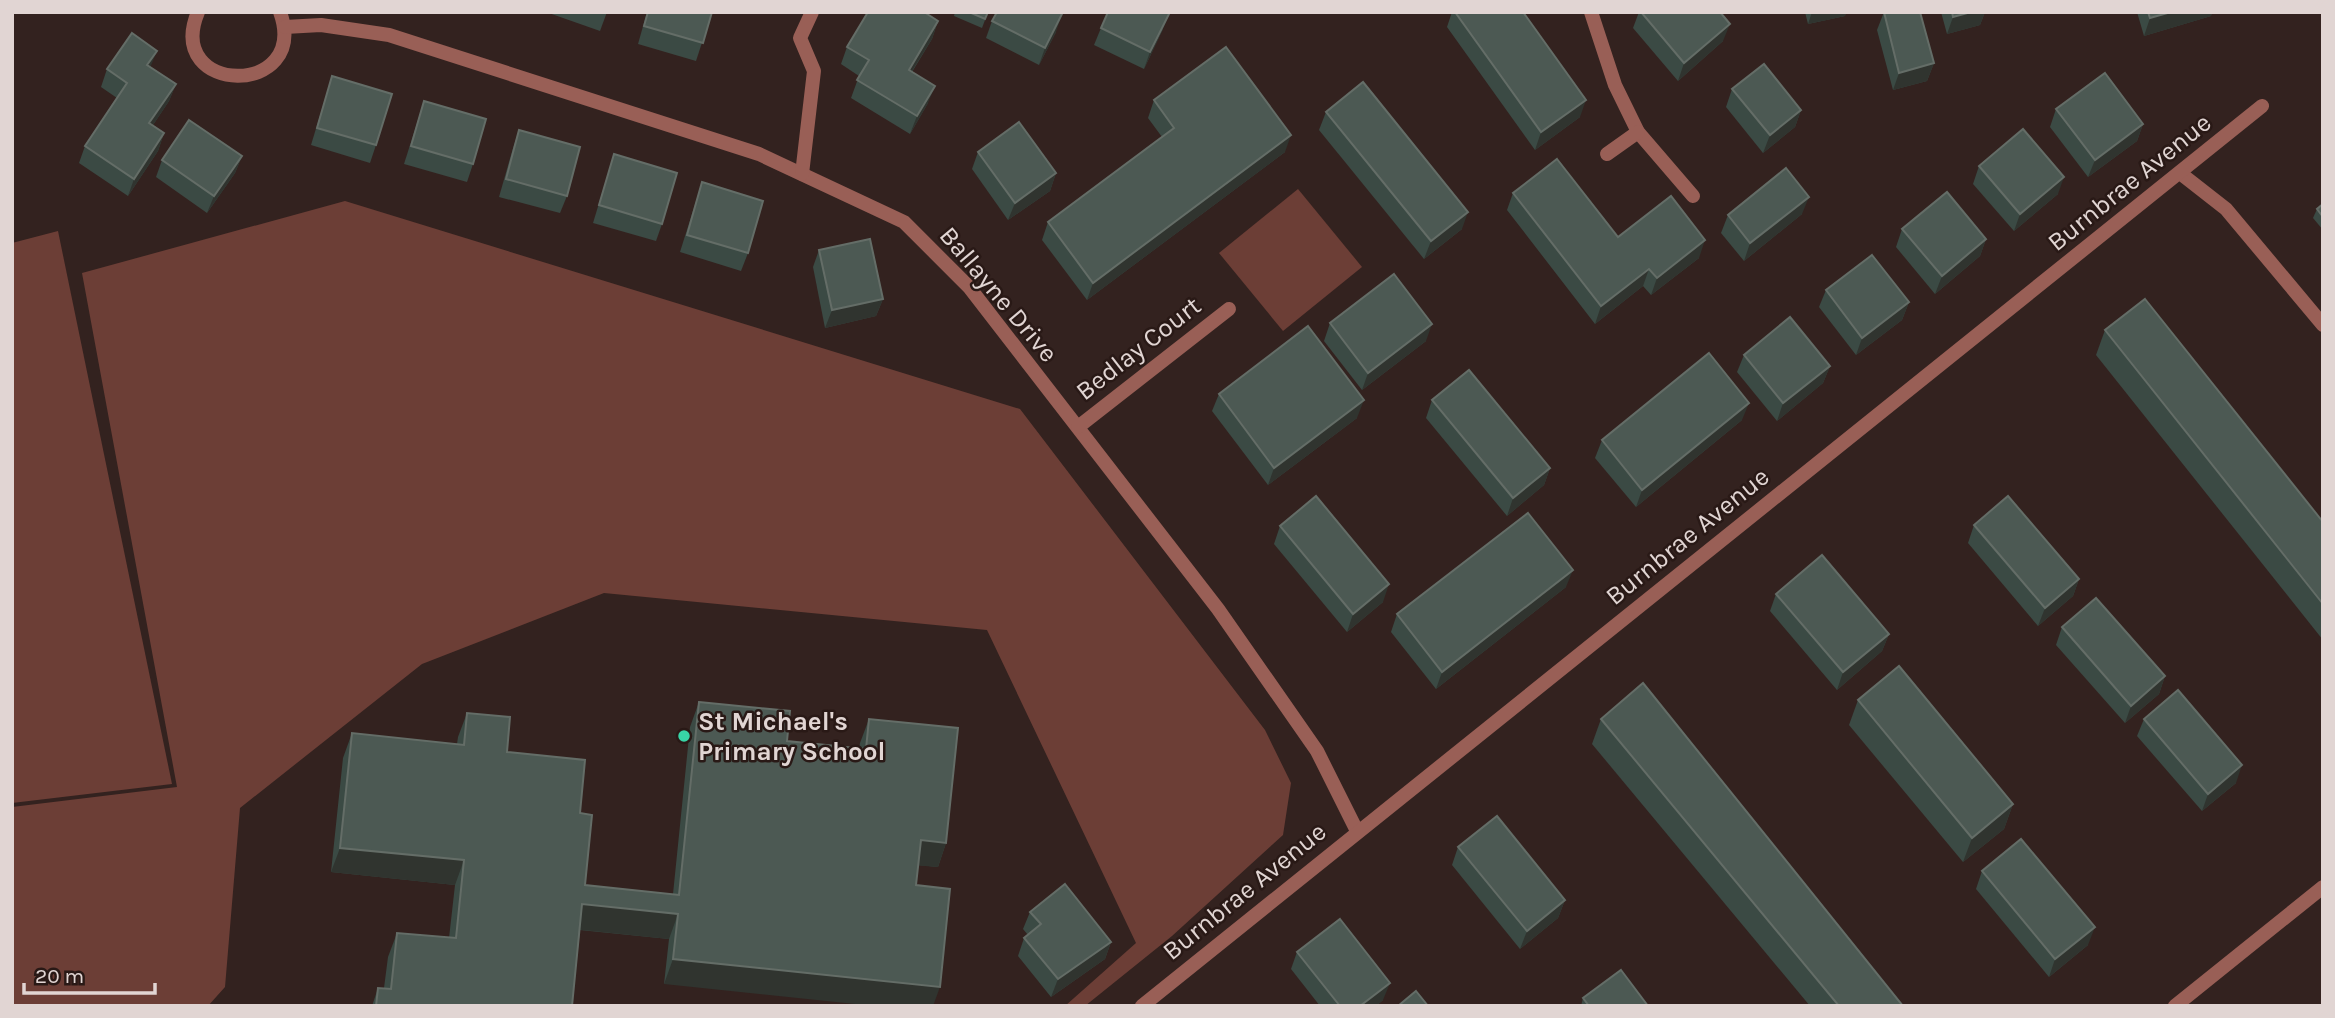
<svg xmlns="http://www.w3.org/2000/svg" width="2335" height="1018" font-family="Karla,sans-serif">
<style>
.green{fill:#6c3e36}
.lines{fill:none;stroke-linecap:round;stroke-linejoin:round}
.street{stroke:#995f56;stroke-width:14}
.wall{fill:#3b4a44}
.shaded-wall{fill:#30342f}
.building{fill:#4c5953;stroke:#646d67;stroke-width:2}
.poi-dot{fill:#38d4a6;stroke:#291916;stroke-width:2.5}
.labels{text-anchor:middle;stroke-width:5;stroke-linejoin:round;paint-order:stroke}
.street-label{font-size:26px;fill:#e1d5d3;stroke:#291916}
.poi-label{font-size:26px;font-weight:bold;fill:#e1d5d3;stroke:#291916;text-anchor:start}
</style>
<rect width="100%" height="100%" fill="#33221f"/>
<!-- green -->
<g class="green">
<path d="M1298 189 1362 267 1283 331 1219 253Z"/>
<path d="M345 201 1020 409 1265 730 1291 783 1283 835 1172 936 1085 1006H1065L1136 943 987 630 604 593 422 664 240 808 225 987 208 1006H12V807L177 787 82 273Z"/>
<path d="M58 231 172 784 12 803V243Z"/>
</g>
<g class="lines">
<!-- street -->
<g class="street">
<path d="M198 12C163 96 311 98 280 12"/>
<path d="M1591 12 1615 85 1638 132 1693 196"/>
<path d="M285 27 321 25 389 35 759 154 904 222 969 287 1218 609 1317 751 1357 831"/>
<path d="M1607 154 1638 132"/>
<path d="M2180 173 2226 209 2323 325"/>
<path d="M802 174 814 71 800 38 812 12"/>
<path d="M1078 427 1229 309"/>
<path d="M1142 1006 2262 106"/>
<path d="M2175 1006 2323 887"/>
</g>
</g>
<!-- wall -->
<g class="wall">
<path d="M546 12H607L600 31Z"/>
<path d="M647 12H712L696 61 638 44Z"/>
<path d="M955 12H988L982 28 954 16Z"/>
<path d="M1452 12H1523L1580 117 1535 150 1447 27Z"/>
<path d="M1639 12H1720L1723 41 1678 81 1633 28Z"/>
<path d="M1805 12H1846L1845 16 1808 24Z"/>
<path d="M1884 12 1934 63 1927 81 1893 90 1877 30Z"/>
<path d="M1941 12H1985L1980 25 1947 34Z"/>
<path d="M2137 12H2212L2211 16 2144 36Z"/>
<path d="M938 21 932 39 912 72 928 103 910 134 851 98 859 76 841 64 847 47Z"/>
<path d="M992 21 1056 32 1039 65 986 38Z"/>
<path d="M1101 28 1163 29 1144 69 1094 45Z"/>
<path d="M151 67 176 84 169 101 153 125 164 133 158 151 128 196 79 163 85 146 117 98 101 87 107 69Z"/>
<path d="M332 76 376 145 370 163 311 145Z"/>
<path d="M1732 89 1801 110 1795 127 1763 153 1726 107Z"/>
<path d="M1154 100 1285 152 1087 300 1042 240 1048 222 1162 137 1148 118Z"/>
<path d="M424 101 473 164 467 182 404 164Z"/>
<path d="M2056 109 2143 124 2137 141 2088 177 2050 127Z"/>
<path d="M1326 112 1462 229 1424 259 1319 130Z"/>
<path d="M519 130 567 196 560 213 499 197 513 148Z"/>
<path d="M978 152 1056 173 1050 191 1008 220 972 169Z"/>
<path d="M614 154 662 224 656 241 593 223Z"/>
<path d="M242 156 235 173 207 213 156 177 162 160Z"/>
<path d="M1979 166 2058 194 2014 231 1973 184Z"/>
<path d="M702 182 748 253 741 271 680 252Z"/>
<path d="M1513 193 1618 237 1699 258 1651 295 1643 286 1595 324 1507 210Z"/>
<path d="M2323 204V230L2313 218 2317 209Z"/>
<path d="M1802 214 1744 261 1721 233 1728 215Z"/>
<path d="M1902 229 1986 239 1980 256 1935 294 1896 247Z"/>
<path d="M819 250 883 299 876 316 825 328 813 267Z"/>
<path d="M1826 290 1909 302 1902 320 1856 355 1819 307Z"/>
<path d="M1330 323 1426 341 1362 390 1324 341Z"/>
<path d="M2105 330 2323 522V640L2096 355Z"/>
<path d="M1744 355 1830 366 1823 383 1777 421 1737 372Z"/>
<path d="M1219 394 1357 418 1268 485 1212 411Z"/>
<path d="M1432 400 1550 468 1544 485 1507 516 1426 418Z"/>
<path d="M1742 420 1636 507 1595 458 1602 440Z"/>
<path d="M1974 525 2079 579 2073 596 2038 626 1968 543Z"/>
<path d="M1280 526 1383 602 1347 632 1274 544Z"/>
<path d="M1566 587 1436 689 1391 632 1397 614Z"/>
<path d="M1776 594 1889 634 1882 651 1837 690 1770 611Z"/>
<path d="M2062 627 2165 676 2159 694 2125 723 2056 645Z"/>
<path d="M1858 700 2013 804 2004 829 1963 862 1849 725Z"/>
<path d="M699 702 787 741 859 749 860 743 869 719 946 843 938 867 918 865 664 984 669 939 580 930 572 1006H372L378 988H384L388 957 397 933 449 938 455 885 331 872 343 758 352 733 457 744 458 737 467 713 507 752 580 813 585 885 673 894 690 727Z"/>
<path d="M1601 719 1903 1006H1810L1592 744Z"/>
<path d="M2144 719 2236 783 2202 811 2137 736Z"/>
<path d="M1458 847 1565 900 1558 918 1520 949 1452 865Z"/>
<path d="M1982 871 2088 945 2049 977 1976 889Z"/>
<path d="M1030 912 1111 942 1105 959 1051 997 1018 956 1024 938 1028 935 1023 929Z"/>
<path d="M1297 952 1383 1000 1376 1006H1320L1291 969Z"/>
<path d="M1583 998 1648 1006H1581Z"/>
</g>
<!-- shaded-wall -->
<g class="shaded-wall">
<path d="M1170 12 1163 29 1144 69 1150 52Z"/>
<path d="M1812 12H1846L1845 16 1808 24Z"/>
<path d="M1971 12H1985L1980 25 1947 34 1953 17Z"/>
<path d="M2171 12H2212L2211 16 2144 36 2150 18Z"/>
<path d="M1062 14 1056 32 1039 65 1045 48Z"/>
<path d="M938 21 932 39 902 87 909 70Z"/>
<path d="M1730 24 1723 41 1678 81 1684 63Z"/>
<path d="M157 51 150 68 147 65Z"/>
<path d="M1934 63 1927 81 1893 90 1899 73Z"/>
<path d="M176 84 169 101 143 140 149 123Z"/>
<path d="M935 86 928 103 910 134 917 116Z"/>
<path d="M1586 100 1580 117 1535 150 1541 132Z"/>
<path d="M1801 110 1795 127 1763 153 1770 135Z"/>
<path d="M2143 124 2137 141 2088 177 2095 160Z"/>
<path d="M164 133 158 151 128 196 134 179Z"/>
<path d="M1291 135 1285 152 1087 300 1093 283Z"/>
<path d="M242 156 235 173 207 213 214 196Z"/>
<path d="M1056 173 1050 191 1008 220 1015 203Z"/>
<path d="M2064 177 2058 194 2014 231 2020 214Z"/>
<path d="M1809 197 1802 214 1744 261 1750 243Z"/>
<path d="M1468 212 1462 229 1424 259 1431 241Z"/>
<path d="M1986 239 1980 256 1935 294 1942 276Z"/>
<path d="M1705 240 1699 258 1651 295 1657 278Z"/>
<path d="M1649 269 1643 286 1595 324 1601 306Z"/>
<path d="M883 299 876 316 825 328 832 310Z"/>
<path d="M1909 302 1902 320 1856 355 1862 338Z"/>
<path d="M1432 324 1426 341 1362 390 1368 373Z"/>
<path d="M1830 366 1823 383 1777 421 1783 403Z"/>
<path d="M1364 400 1357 418 1268 485 1274 468Z"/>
<path d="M1749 403 1742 420 1636 507 1642 490Z"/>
<path d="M1550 468 1544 485 1507 516 1513 498Z"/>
<path d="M1573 570 1566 587 1436 689 1442 672Z"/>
<path d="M2079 579 2073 596 2038 626 2045 608Z"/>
<path d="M1389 584 1383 602 1347 632 1353 614Z"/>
<path d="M1889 634 1882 651 1837 690 1843 672Z"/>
<path d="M2165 676 2159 694 2125 723 2131 706Z"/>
<path d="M2242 765 2236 783 2202 811 2208 794Z"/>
<path d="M2013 804 2004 829 1963 862 1972 838Z"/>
<path d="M921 840 946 843 938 867 912 865Z"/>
<path d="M340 848 464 860 455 885 331 872Z"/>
<path d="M1565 900 1558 918 1520 949 1527 931Z"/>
<path d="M582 904 678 914 669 939 573 929Z"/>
<path d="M2095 927 2088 945 2049 977 2055 959Z"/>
<path d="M1111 942 1105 959 1051 997 1058 979Z"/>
<path d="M673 959 940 987 933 1006H874L664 984Z"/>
<path d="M1390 983 1383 1000 1376 1006H1360Z"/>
</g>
<!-- building -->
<g class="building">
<path d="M648 12H712L703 43 644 26Z"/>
<path d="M868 12H924L938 21 909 70 935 86 917 116 857 80 869 60 847 47Z"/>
<path d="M969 12H988L985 19Z"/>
<path d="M997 12H1058L1062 14 1045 48 992 21Z"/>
<path d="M1108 12H1170L1150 52 1101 28Z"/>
<path d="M1455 12H1523L1586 100 1541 132Z"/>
<path d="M1641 12H1720L1730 24 1684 63Z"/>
<path d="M1884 12H1920L1934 63 1899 73Z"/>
<path d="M1952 12H1971L1953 17Z"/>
<path d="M2148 12H2171L2150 18Z"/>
<path d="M132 33 157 51 147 65 176 84 149 123 164 133 134 179 85 146 127 83 107 69Z"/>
<path d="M1226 47 1291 135 1093 283 1048 222 1174 128 1154 100Z"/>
<path d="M1764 64 1801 110 1770 135 1732 89Z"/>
<path d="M2105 73 2143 124 2095 160 2056 109Z"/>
<path d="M332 76 392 94 376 145 317 128Z"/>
<path d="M1363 82 1468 212 1431 241 1326 112Z"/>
<path d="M424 101 486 119 473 164 411 146Z"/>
<path d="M189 120 242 156 214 196 162 160Z"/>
<path d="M1019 122 1056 173 1015 203 978 152Z"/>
<path d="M2023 129 2064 177 2020 214 1979 166Z"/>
<path d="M519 130 580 147 567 196 506 179Z"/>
<path d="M614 154 677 173 662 224 599 205Z"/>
<path d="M1557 159 1618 237 1671 196 1705 240 1657 278 1649 269 1601 306 1513 193Z"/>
<path d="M1786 168 1809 197 1750 243 1728 215Z"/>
<path d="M702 182 763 201 748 253 687 235Z"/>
<path d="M1947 192 1986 239 1942 276 1902 229Z"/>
<path d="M2323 204V217L2317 209Z"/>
<path d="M870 239 883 299 832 310 819 250Z"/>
<path d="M1872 255 1909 302 1862 338 1826 290Z"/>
<path d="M1394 274 1432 324 1368 373 1330 323Z"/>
<path d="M2145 299 2323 522V604L2105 330Z"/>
<path d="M1790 317 1830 366 1783 403 1744 355Z"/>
<path d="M1308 326 1364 400 1274 468 1219 394Z"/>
<path d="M1709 353 1749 403 1642 490 1602 440Z"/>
<path d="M1469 370 1550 468 1513 498 1432 400Z"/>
<path d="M1316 496 1389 584 1353 614 1280 526Z"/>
<path d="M2008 496 2079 579 2045 608 1974 525Z"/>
<path d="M1528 513 1573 570 1442 672 1397 614Z"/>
<path d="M1822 555 1889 634 1843 672 1776 594Z"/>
<path d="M2096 598 2165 676 2131 706 2062 627Z"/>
<path d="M1899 666 2013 804 1972 838 1858 700Z"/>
<path d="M1643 683 1903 1006H1839L1601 719Z"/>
<path d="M2178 690 2242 765 2208 794 2144 719Z"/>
<path d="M699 702 790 711 787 741 866 749 869 719 958 728 946 843 921 840 916 885 950 889 940 987 673 959 678 914 582 904 572 1006H376L378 988 391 989 397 933 456 938 464 860 340 848 352 733 464 745 467 713 510 717 507 752 585 760 580 813 592 815 585 885 679 895Z"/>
<path d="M1497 816 1565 900 1527 931 1458 847Z"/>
<path d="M2021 839 2095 927 2055 959 1982 871Z"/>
<path d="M1065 884 1111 942 1058 979 1024 938 1041 924 1030 912Z"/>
<path d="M1340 919 1390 983 1360 1006H1340L1297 952Z"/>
<path d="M1621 970 1648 1006H1589L1583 998Z"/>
<path d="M1416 991 1428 1006H1398Z"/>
</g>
<!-- markers -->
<circle class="poi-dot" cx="684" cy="736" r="7"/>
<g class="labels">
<!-- street labels -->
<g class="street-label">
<text transform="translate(2129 182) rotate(-39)" y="9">Burnbrae Avenue</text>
<text transform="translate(999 294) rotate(50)" y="9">Ballayne Drive</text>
<text transform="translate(1138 348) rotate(-38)" y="9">Bedlay Court</text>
<text transform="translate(1687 536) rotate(-39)" y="9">Burnbrae Avenue</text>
<text transform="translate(1244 891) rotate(-39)" y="9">Burnbrae Avenue</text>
</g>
<!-- poi labels -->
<g class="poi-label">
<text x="698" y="730">St Michael's<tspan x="698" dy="30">Primary School</tspan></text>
</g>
</g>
<!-- border -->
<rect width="2335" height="1018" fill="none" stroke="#e1d5d3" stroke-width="28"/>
<!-- scale -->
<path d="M24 983v10h131v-10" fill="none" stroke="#e1d5d3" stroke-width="3.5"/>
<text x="35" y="983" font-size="21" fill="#e1d5d3" stroke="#291916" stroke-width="5" paint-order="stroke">20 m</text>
</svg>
